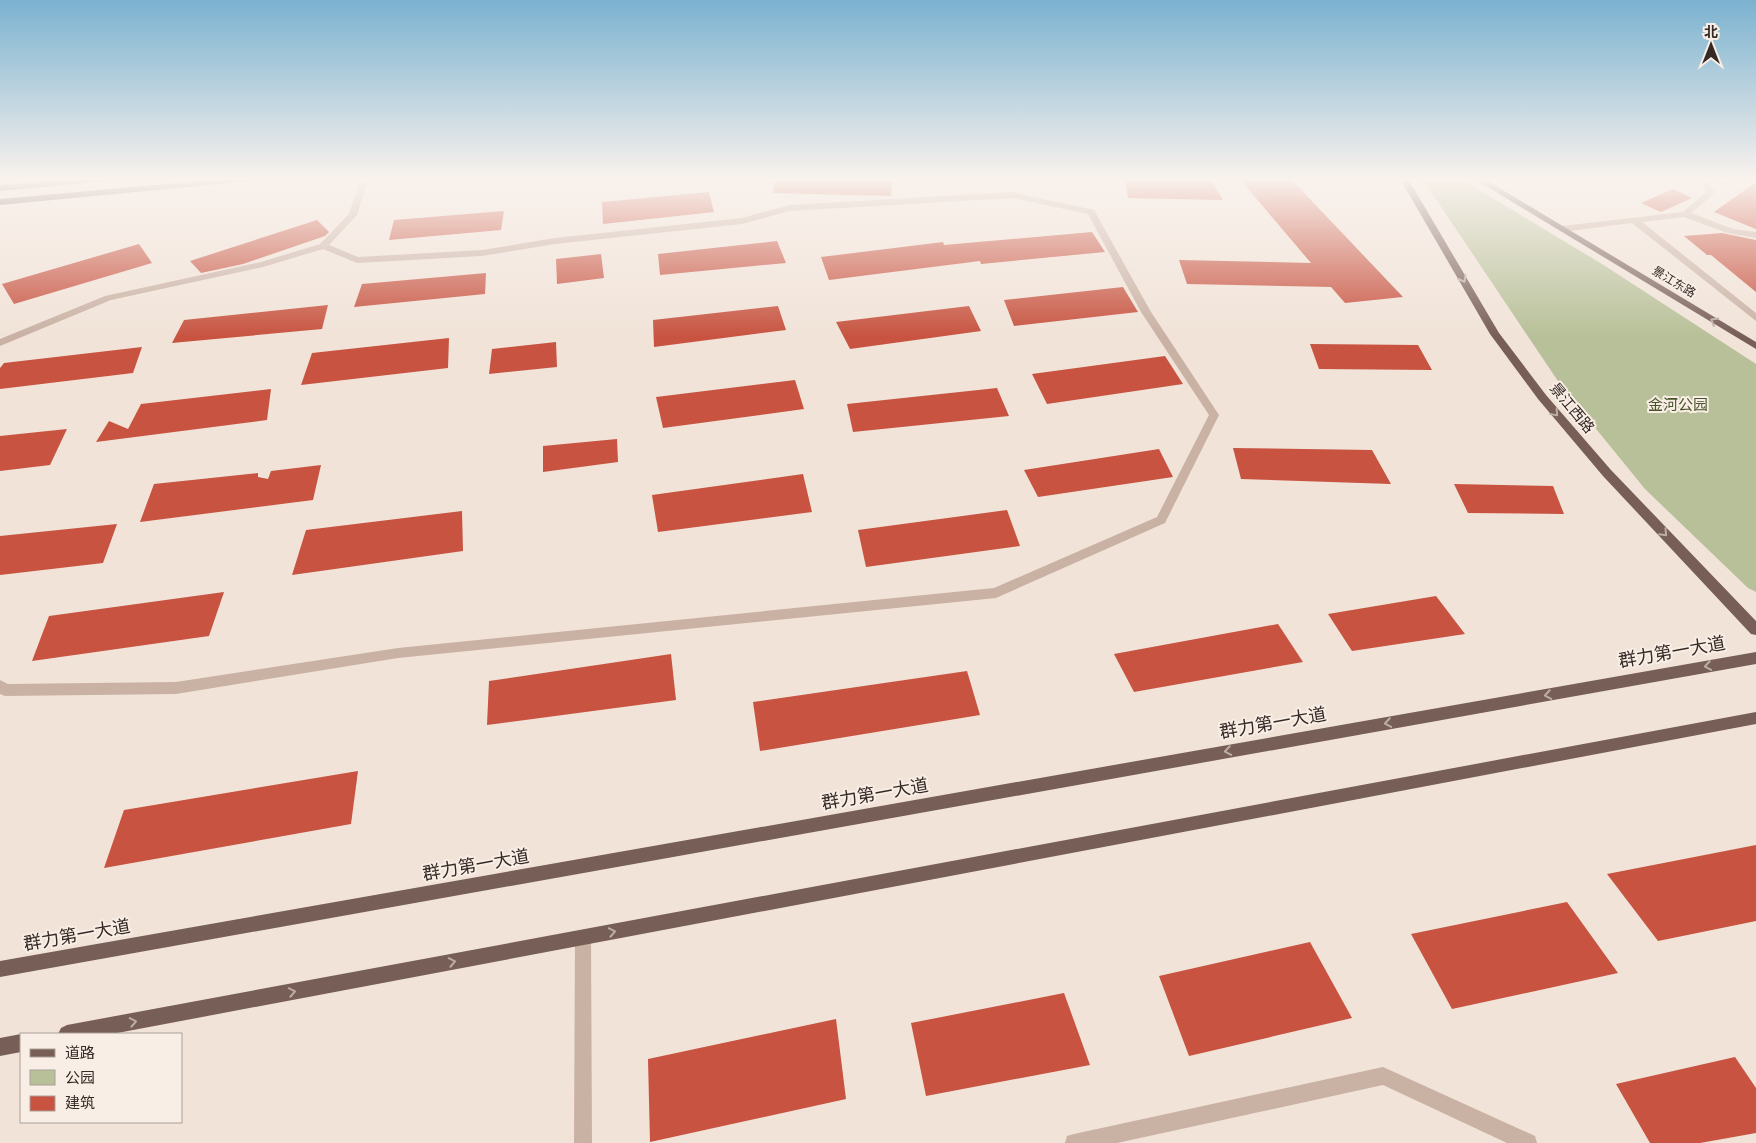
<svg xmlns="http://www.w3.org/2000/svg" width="1756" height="1143" font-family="Roboto,'Noto Sans SC',sans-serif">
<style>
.green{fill:#b7c098}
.building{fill:#c75340}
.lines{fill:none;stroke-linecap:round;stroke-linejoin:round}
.path{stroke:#b59b8f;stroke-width:2.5;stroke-dasharray:2 2;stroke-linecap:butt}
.minor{fill:#c9b1a4;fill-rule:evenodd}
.major{fill:#775e57;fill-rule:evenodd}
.oneway{stroke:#beada5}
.labels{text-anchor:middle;stroke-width:4;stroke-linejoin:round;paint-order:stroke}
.far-street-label{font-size:12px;fill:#352926;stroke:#f9eee5}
.park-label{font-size:15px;fill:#48532a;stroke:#f9eee5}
.street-label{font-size:15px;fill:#352926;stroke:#f9eee5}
.near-street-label{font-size:18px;fill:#352926;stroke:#f9eee5}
</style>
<rect width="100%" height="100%" fill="#f1e3d8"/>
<!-- green -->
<path class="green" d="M1421 177H1462L1474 187 1602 264 1756 364V592L1748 588 1645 489 1562 387Z"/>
<!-- building -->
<g class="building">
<path d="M776 177 892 178 891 196 773 193Z"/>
<path d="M1238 177H1289L1403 297 1345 303 1331 287 1187 284 1179 260 1311 263Z"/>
<path d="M1125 179 1212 181 1223 200 1128 198Z"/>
<path d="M1756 182V229L1714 212Z"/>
<path d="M1673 189 1692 198 1661 212 1641 203Z"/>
<path d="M709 192 714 212 603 224 602 202Z"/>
<path d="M504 211 501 230 389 240 394 220Z"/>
<path d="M317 220 329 232 325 236 243 264 201 273 190 261Z"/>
<path d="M1092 232 1105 252 981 264 980 261 829 280 821 257 943 242 944 245Z"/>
<path d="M1722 233 1756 240V292L1711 255H1707L1684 236Z"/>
<path d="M777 241 786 263 660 275 658 254Z"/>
<path d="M139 244 152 263 14 304 2 284Z"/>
<path d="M601 254 604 278 557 284 556 259Z"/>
<path d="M486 273 485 294 354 307 362 284Z"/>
<path d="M1123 287 1138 312 1014 326 1004 300Z"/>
<path d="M328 305 322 329 172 343 184 320Z"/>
<path d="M778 306 786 330 654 347 653 320Z"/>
<path d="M969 306 981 331 850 349 836 322Z"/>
<path d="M449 338 448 368 301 385 312 353Z"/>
<path d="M556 342 557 367 489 374 492 349Z"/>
<path d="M1310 344 1418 345 1432 370 1319 369Z"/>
<path d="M142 347 133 373 0 389V368L4 363Z"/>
<path d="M1165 356 1183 384 1047 404 1032 374Z"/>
<path d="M795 380 804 409 663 428 656 397Z"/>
<path d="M997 388 1009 416 853 432 847 404Z"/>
<path d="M271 389 267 420 96 442 109 421 128 429 141 404Z"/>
<path d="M67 429 50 465 0 471V436Z"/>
<path d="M617 439 618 462 543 472V446Z"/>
<path d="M1233 448 1372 450 1391 484 1241 479Z"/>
<path d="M1159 449 1173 477 1038 497 1024 470Z"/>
<path d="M321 465 313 500 140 522 154 484 258 473V477L268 479 271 471Z"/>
<path d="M803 474 812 512 658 532 652 495Z"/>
<path d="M1454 484 1553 486 1564 514 1468 513Z"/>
<path d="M1007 510 1020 546 866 567 858 530Z"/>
<path d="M462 511 463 551 292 575 306 530Z"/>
<path d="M117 524 103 563 0 575V536Z"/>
<path d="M224 592 209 636 32 661 49 616Z"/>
<path d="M1436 596 1465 634 1352 651 1328 614Z"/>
<path d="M1278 624 1303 662 1134 692 1114 654Z"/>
<path d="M671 654 676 700 487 725 489 681Z"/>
<path d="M967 671 980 715 760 751 753 702Z"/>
<path d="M358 771 351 824 104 868 124 810Z"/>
<path d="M1756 845V921L1658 941 1607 874Z"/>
<path d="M1567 902 1618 973 1452 1009 1411 934Z"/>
<path d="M1310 942 1352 1018 1189 1056 1159 976Z"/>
<path d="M1064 993 1090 1065 926 1096 911 1023Z"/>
<path d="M836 1019 846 1099 650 1142 648 1059Z"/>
<path d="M1735 1057 1756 1088V1133L1700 1143H1650L1616 1084Z"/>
</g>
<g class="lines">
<!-- path -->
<path class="path" d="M1721 185 1733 177"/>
<!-- minor -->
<g class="minor">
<path d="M361 177H369L357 215 329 245 358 257 482 250 555 238 742 218 790 205 1012 192 1094 210 1151 312 1219 415 1165 523 996 598 398 658 176 694 5 696 0 694V680L8 684 176 682 398 648 994 588 1157 517 1209 415 1141 312 1088 214 1012 198 790 211 742 224 555 244 482 256 357 263 323 249 263 267 111 300 0 346V339L105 296 261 262 320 244 349 214Z"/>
<path d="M1698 177H1706L1715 193 1691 213 1733 229 1756 232V238L1728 233 1684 217 1642 222 1756 313V321L1632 223 1562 232 1558 229 1562 226 1683 212 1706 192Z"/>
<path d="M583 930 589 932 591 938 592 1143H574L575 938 577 932Z"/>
<path d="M1383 1067 1535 1136 1537 1143H1507L1383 1085 1117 1143H1065L1067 1136 1074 1134Z"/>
</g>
<!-- major -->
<g class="major">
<path d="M97 177H132L128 179 0 191V185Z"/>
<path d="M244 177H277L273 179 0 205V199Z"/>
<path d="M1399 177H1407L1499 333 1546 395 1611 470 1756 621V635L1751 634 1603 476 1538 399 1490 334Z"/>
<path d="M1471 177H1481L1756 342V349Z"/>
<path d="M1756 652V664L0 977V961Z"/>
<path d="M1756 712V724L112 1034H58L61 1028 67 1025Z"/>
<path d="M21 1034V1052L0 1056V1038Z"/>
</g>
</g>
<!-- one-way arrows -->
<defs><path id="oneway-chevron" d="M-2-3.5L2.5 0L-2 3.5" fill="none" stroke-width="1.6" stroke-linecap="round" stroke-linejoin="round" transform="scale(1.25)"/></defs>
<g class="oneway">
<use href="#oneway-chevron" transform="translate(1463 279) rotate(60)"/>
<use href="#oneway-chevron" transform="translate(1714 321) rotate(-149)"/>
<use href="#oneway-chevron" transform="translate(1555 413) rotate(49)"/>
<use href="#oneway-chevron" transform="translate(1664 533) rotate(47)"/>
<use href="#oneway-chevron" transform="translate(1708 666) rotate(170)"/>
<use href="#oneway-chevron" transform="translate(1548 695) rotate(170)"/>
<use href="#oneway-chevron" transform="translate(1388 723) rotate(170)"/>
<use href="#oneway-chevron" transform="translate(1228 751) rotate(170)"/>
<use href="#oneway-chevron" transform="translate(612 932) rotate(-11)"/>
<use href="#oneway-chevron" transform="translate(452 962) rotate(-11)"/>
<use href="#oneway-chevron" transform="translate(292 992) rotate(-11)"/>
<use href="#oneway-chevron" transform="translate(133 1022) rotate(-11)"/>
</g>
<!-- sky -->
<linearGradient id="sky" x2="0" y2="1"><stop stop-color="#7bb2d0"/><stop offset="0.53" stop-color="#f9f2ed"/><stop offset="1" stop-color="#f9f2ed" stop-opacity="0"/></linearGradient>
<rect width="1756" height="337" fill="url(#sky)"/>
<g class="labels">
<!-- far-street labels -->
<g class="far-street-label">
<text transform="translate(1674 282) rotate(31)" y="4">景江东路</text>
</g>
<!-- park labels -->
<g class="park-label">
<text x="1678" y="410">金河公园</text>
</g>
<!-- street labels -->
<g class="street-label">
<text transform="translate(1572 408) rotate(50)" y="5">景江西路</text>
</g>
<!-- near-street labels -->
<g class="near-street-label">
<text transform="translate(1672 652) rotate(-10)" y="6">群力第一大道</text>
<text transform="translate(1273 723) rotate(-10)" y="6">群力第一大道</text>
<text transform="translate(875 794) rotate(-10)" y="6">群力第一大道</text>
<text transform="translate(476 865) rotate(-10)" y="6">群力第一大道</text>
<text transform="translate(77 935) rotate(-10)" y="6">群力第一大道</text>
</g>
</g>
<!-- legend -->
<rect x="20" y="1033" width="162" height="90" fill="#f9eee5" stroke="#ab9f99"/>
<rect x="30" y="1049" width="25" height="8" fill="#775e57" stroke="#ab9f99"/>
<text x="65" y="1058" font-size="15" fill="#352926">道路</text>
<rect x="30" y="1070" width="25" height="15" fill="#b7c098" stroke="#ab9f99"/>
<text x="65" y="1083" font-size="15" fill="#352926">公园</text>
<rect x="30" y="1096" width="25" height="15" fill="#c75340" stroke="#ab9f99"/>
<text x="65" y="1108" font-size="15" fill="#352926">建筑</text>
<!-- north arrow -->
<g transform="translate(1711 45)" stroke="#f9eee5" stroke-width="4" paint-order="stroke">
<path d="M0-4L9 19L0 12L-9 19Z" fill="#352926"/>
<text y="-8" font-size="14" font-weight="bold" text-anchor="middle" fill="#352926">北</text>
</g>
</svg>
